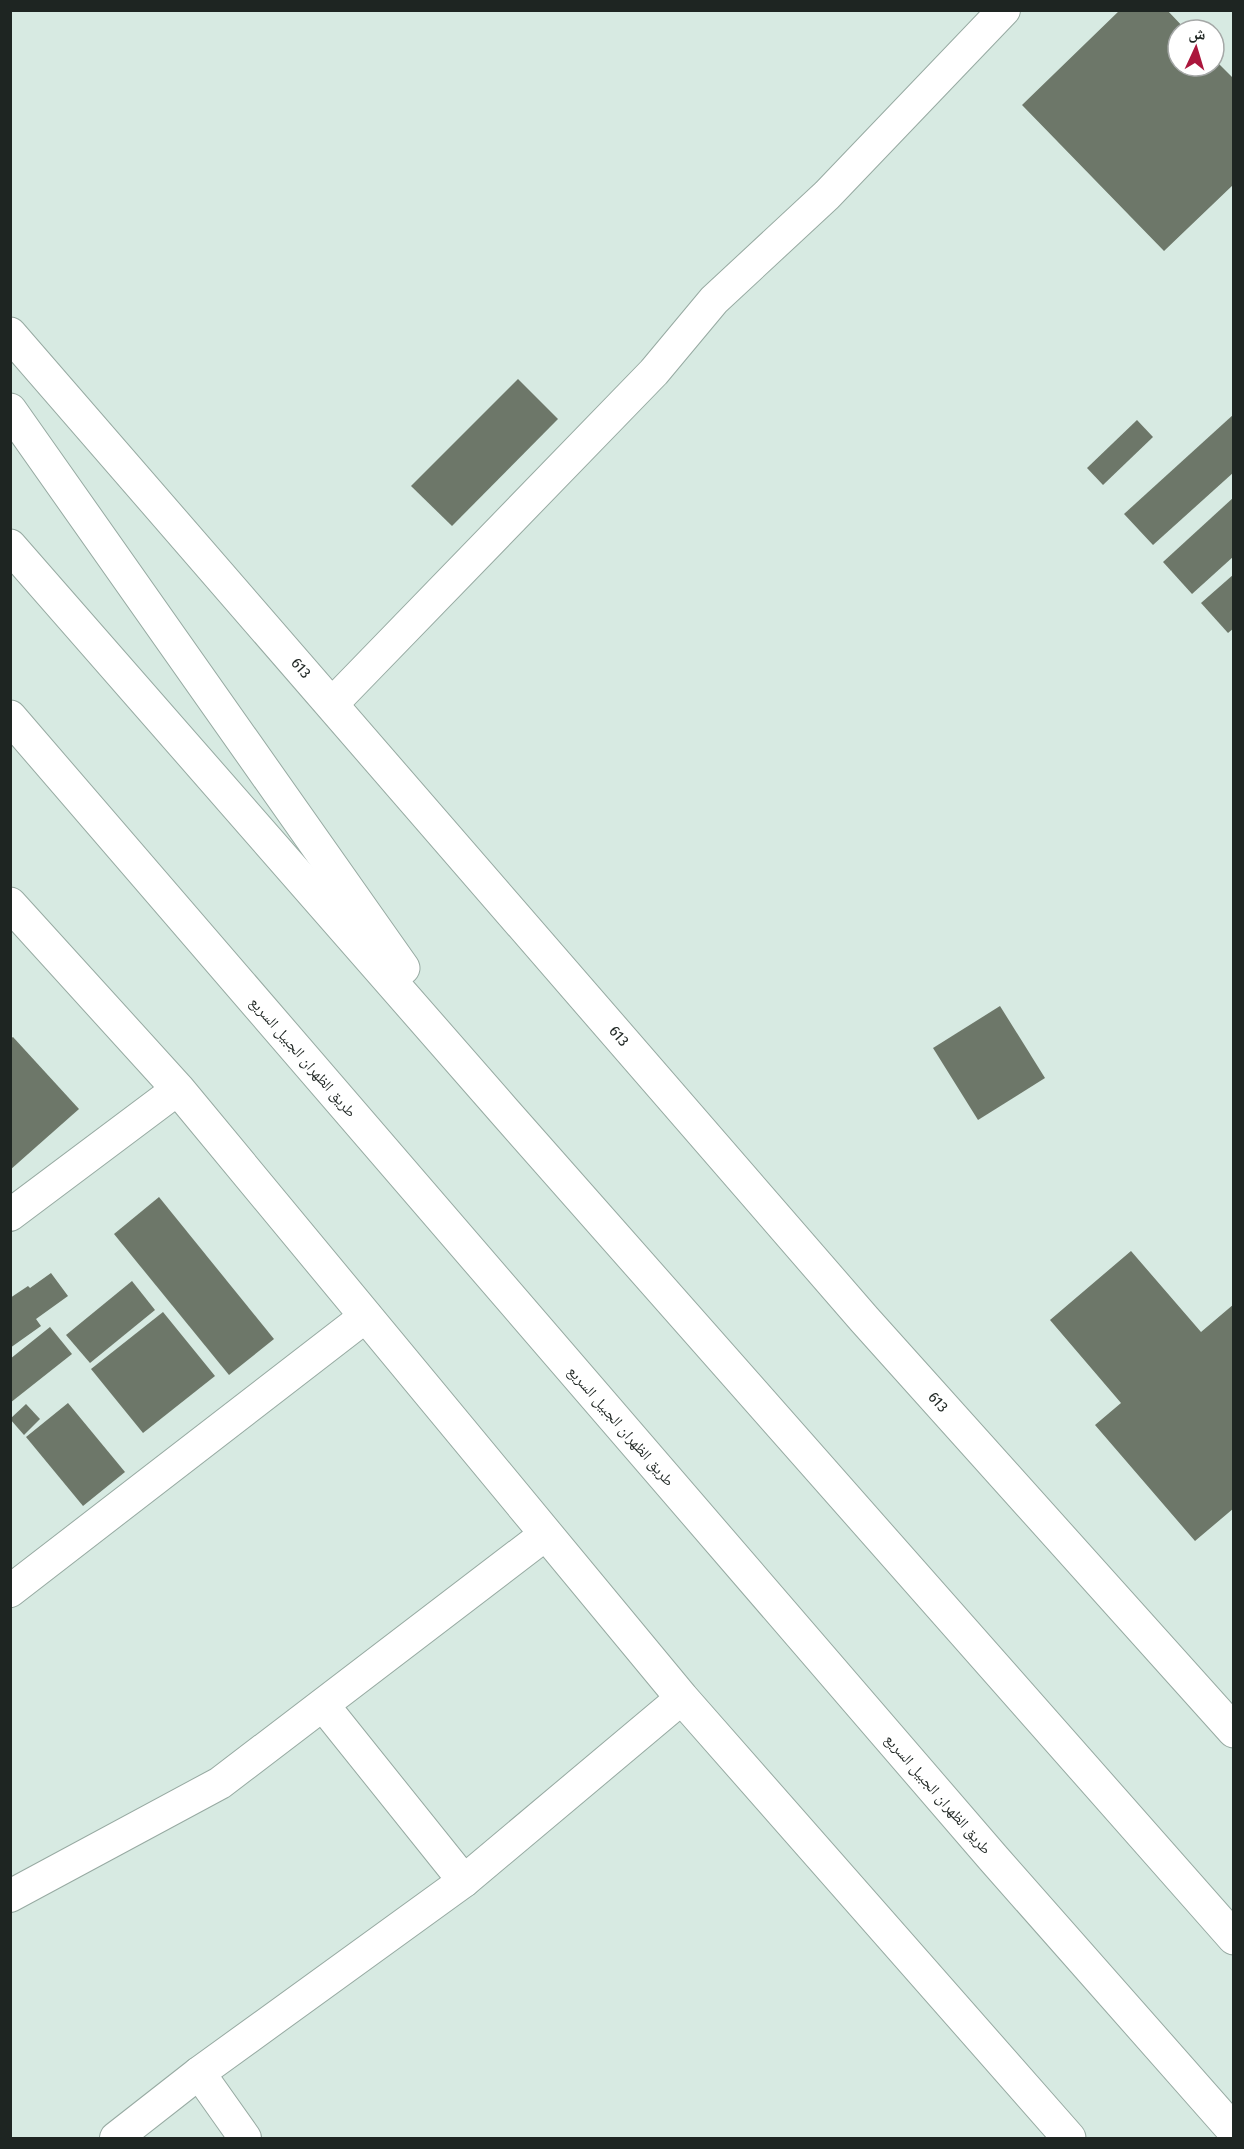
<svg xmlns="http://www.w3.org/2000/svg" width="1244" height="2149" font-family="'Fira Sans','Noto Naskh Arabic',sans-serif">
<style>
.building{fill:#6d7769}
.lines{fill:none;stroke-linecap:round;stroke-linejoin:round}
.street-casing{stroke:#97aaa2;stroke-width:34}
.primary-casing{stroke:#97aaa2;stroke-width:35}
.highway-casing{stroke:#97aaa2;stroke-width:35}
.street{stroke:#fff;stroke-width:32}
.primary{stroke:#fff;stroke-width:33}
.highway{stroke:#fff;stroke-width:33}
.labels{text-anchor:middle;stroke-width:4.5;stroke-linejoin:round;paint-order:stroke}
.street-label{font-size:15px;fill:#1e2522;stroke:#fff}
</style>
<rect width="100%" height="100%" fill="#d7eae2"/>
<!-- building -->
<g class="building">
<path d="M1120 10H1167L1186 30H1178V66H1214V59L1234 79V184L1164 251 1022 105Z"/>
<path d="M518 379 558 419 452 526 411 486Z"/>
<path d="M1234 414V472L1153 545 1124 514Z"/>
<path d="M1137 420 1153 437 1103 485 1087 468Z"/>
<path d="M1234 497V556L1192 594 1163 562Z"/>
<path d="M1234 574V628L1228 633 1201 603Z"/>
<path d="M1000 1006 1045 1078 978 1120 933 1048Z"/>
<path d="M13 1037 79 1109 10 1170V1039Z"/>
<path d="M159 1197 274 1339 229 1375 114 1234Z"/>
<path d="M1131 1251 1201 1332 1234 1304V1508L1195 1541 1095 1425 1121 1403 1050 1320Z"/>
<path d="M51 1273 68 1296 36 1319 41 1326 10 1348V1298L28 1286 30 1288Z"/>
<path d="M132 1281 155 1310 90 1363 66 1335Z"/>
<path d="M163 1312 215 1376 143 1433 91 1369Z"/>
<path d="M50 1327 72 1354 10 1403V1359Z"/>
<path d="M68 1403 125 1472 83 1506 26 1437Z"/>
<path d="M26 1404 40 1419 24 1435 10 1419Z"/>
</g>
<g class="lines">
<defs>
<g id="street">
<path d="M332 704 654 372 714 300 827 195 1004 10"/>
<path d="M10 1215 178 1089"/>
<path d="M10 1591 366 1316"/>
<path d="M323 1705 464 1881"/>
<path d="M10 1896 220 1783 546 1534"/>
<path d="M199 2073 245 2138"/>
<path d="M116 2138 199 2073 464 1881 682 1698"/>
</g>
<g id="primary">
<path d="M10 334 864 1319 1234 1731"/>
<path d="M10 904 178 1089 682 1698 1069 2138"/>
</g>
<g id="highway">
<path d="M10 410 403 968"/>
<path d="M10 546 504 1111 1234 1938"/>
<path d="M10 717 994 1859 1234 2131"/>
</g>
</defs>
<!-- street casing -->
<use href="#street" class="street-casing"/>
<!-- primary casing -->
<use href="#primary" class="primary-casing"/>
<!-- highway casing -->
<use href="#highway" class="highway-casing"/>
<!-- street -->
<use href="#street" class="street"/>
<!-- primary -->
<use href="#primary" class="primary"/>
<!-- highway -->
<use href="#highway" class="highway"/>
</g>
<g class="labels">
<!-- street labels -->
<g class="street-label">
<text transform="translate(301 668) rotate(49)" y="5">613</text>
<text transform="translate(619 1036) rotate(49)" y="5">613</text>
<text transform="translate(303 1057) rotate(49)" y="5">طريق الظهران الجبيل السريع</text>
<text transform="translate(938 1402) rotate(48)" y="5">613</text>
<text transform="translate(621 1426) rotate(49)" y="5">طريق الظهران الجبيل السريع</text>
<text transform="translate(938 1794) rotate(49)" y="5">طريق الظهران الجبيل السريع</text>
</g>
</g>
<!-- border -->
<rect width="1244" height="2149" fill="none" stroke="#1e2522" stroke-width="24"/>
<!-- north arrow -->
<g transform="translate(1196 48) rotate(4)"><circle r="28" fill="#ffffff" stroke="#a5a8a7" stroke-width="1.5"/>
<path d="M0-4.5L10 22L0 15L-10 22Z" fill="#ab163c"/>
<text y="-9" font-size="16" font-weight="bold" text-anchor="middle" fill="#1e2522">ش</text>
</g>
</svg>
